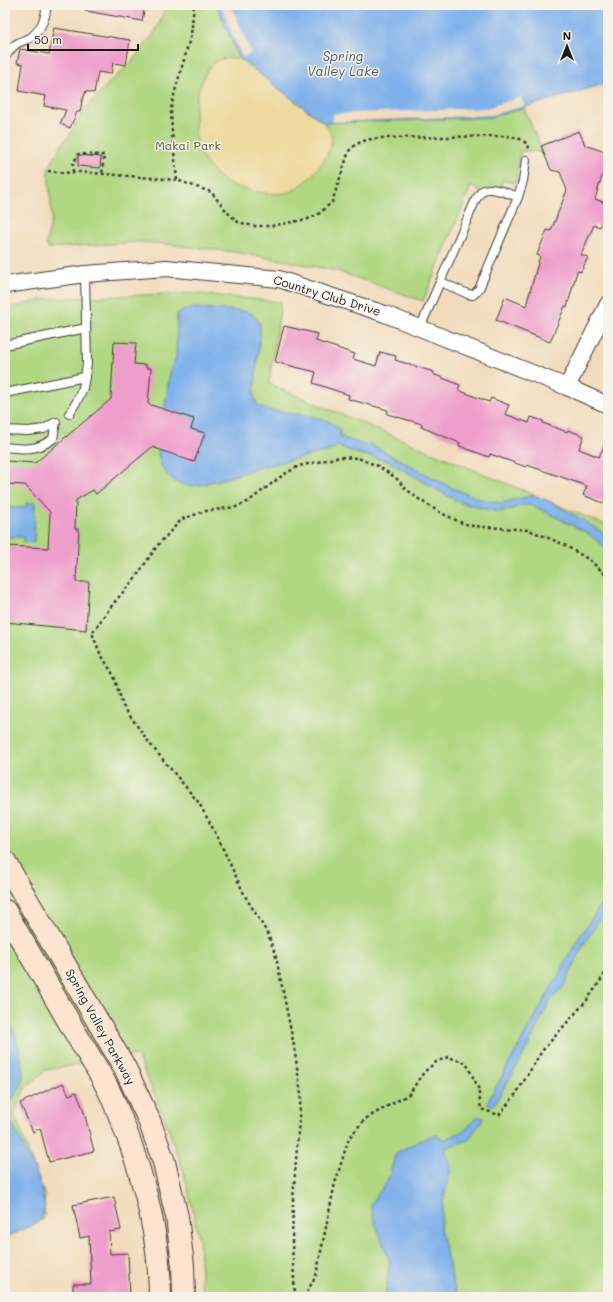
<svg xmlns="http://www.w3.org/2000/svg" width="613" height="1302" font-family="Mali,sans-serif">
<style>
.green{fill:#b0d781;stroke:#667a4e}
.sand{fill:#eeda9e;stroke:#857b5d}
.water{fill:#80b1eb;stroke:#4e6684}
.pier{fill:#f2dbbc}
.building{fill:#ee9ecb}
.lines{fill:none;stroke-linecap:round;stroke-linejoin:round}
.lane-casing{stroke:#3c3934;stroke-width:10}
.street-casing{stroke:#3c3934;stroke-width:18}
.secondary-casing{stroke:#3c3934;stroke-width:24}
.path{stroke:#3c3934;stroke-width:2.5;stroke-dasharray:3 3;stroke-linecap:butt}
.lane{stroke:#fff;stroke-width:8}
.street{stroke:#fff;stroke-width:16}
.secondary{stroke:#fde4d0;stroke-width:22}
.labels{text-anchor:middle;stroke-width:3;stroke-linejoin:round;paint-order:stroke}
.park-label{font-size:12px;fill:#48543a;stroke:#f7f3e8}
.street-label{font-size:12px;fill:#1c1c1c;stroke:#f7f3e8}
.water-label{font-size:13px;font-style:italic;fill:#44586f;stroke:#f7f3e8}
</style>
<rect width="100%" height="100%" fill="#f7f3e8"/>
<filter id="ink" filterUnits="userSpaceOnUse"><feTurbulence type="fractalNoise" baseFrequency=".025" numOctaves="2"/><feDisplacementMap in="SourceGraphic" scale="8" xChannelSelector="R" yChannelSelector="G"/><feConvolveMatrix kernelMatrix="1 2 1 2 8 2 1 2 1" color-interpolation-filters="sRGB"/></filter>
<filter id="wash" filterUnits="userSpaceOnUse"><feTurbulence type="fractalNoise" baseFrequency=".012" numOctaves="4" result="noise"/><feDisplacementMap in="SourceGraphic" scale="16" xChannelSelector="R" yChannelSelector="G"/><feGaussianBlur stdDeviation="0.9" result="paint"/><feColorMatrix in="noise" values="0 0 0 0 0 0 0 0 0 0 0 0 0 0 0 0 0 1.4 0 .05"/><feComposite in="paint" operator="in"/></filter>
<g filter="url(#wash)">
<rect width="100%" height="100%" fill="#f2dbbc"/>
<!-- green -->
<g class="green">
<path d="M166 5H217L239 59 324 123 491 117 524 108 543 152 520 151 515 183 502 180 501 187 493 194 485 195 471 186 423 301 337 271 287 261 234 252 157 243 138 242 48 248 46 244 52 218 48 169 62 144 71 133 84 110 109 83 129 65 153 35 159 25Z"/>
<path d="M189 293 281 302 269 384 608 526V1288L603 1293 590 1297H202L199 1238 184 1172 162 1112 137 1055 46 1070 25 1088 14 1114 45 1196 44 1218V1219L5 1238V309L46 299Z"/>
</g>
<!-- sand -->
<path class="sand" d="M233 58H239L324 123C330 129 333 137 331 145 326 163 303 189 286 193 275 195 263 193 253 191 246 189 239 188 232 185 217 180 201 160 197 145 195 139 196 133 195 127 195 116 195 106 197 96 200 85 206 67 215 62 221 58 227 58 233 58Z"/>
<!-- water -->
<g class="water">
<path d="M217 5H608V83L491 117 324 123 239 58Z"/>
<path d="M195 308 243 311 251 313 256 318 260 325V335L254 393C255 398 255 404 260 407 277 416 341 411 341 437L364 445 370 444 452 488 480 499 501 503 534 495 551 502 579 518 600 531 608 538V550L589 534 534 506 522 505 512 509 498 512 458 502 388 461 359 454 337 446 333 450 256 468 237 475 200 485 191 486 184 485 176 482 166 473 161 465 158 453 169 378 172 366 176 359 177 314 185 310Z"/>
<path d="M26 503H35L34 542H24V537H5V507L25 508Z"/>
<path d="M608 895V907L585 942 564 986 550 1001 522 1058 493 1106 487 1103 581 934Z"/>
<path d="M5 1011C14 1033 21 1044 22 1068 23 1072 23 1077 22 1081 19 1093 10 1099 6 1111L39 1179 45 1207 40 1221 5 1238Z"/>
<path d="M478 1116 484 1118 468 1140 445 1148 451 1168 444 1196 440 1229 457 1297H385L390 1262 376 1225 370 1205 387 1182 396 1153 417 1142 436 1134 443 1140 464 1131Z"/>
</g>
<!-- pier -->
<g class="pier">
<path d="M221 5H231L251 53 242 57Z"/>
<path d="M521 97 524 106 491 115 333 122V114L487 108Z"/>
</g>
<g id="blocks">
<!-- building -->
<g class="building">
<path d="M86 5H145L142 21 86 11Z"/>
<path d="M54 28 130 40 126 65 113 63 111 74 98 72 94 93 86 91 82 101 80 112H77L70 128 60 124 66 110 44 106 46 96 19 91 23 64 17 63 20 49 49 54Z"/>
<path d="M579 131 585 145 608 153V157L595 199 608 204V209L600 227 594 225 581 255 588 257 581 272 577 271 567 307 565 306 550 342 496 320 505 297 526 306 540 256 537 255 547 230 551 231 567 190 560 172 551 170 541 146Z"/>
<path d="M78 155 101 157 100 168 78 166Z"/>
<path d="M284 326 318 334 316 341 355 354 353 359 376 366 380 352 396 356 395 360 434 372 433 374 460 385 458 390 489 402 491 398 509 405 505 414 529 423 531 417 543 421V423L567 432 568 430 584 436 579 449 599 457 608 437V505L583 495 587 486 527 465 526 467 490 454 489 457 459 446 460 443 421 427 422 424 387 414 388 410 348 399 349 395 313 383 316 372 275 362Z"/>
<path d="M114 342 136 343 134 364 146 365V368H151L148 404 194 419 191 429 205 433 194 462 152 447 96 494 93 490 76 500 75 529H79L76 582H89L86 630 5 622V546L48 548 50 512 25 485 5 484V461L35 463 111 399Z"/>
<path d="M63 1083 69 1095 76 1092 83 1108 94 1151 49 1162 40 1128 33 1132 20 1103Z"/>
<path d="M114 1197 121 1230 109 1232 110 1254 128 1253 130 1297H73V1284H91L89 1236 80 1238 73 1205Z"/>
</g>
</g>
</g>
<g filter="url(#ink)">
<use href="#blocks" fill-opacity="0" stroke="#3c3934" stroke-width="1"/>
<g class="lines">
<defs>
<g id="lane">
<path d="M5 57C9 52 12 46 18 43 22 41 26 40 30 38 40 31 47 17 46 5"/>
<path d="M518 197 523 181 526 160"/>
<path d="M420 328 476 199C478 197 480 193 482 191 490 185 510 194 518 197L479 289 473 295 468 294 441 282"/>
<path d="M5 345 86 328"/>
<path d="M5 393 85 377"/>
<path d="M69 414 77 401 83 388 87 364 85 274"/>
<path d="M5 430 28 431 44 429 56 422"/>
<path d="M5 447C26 449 35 451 53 439L56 422"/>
</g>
<g id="street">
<path d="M5 285 85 274 166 268 279 279 385 314 567 387 608 405"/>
<path d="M567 387 608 304"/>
</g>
<g id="secondary">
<path d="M5 862 125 1068 149 1120 164 1162 177 1217 183 1266 184 1297"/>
<path d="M5 911C29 952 52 993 76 1034 88 1054 101 1074 111 1095 138 1156 160 1229 160 1297"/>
</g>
</defs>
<!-- lane casing -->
<use href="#lane" class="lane-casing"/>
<!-- street casing -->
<use href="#street" class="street-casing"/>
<!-- secondary casing -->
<use href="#secondary" class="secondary-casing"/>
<!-- path -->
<g class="path">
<path d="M48 171 63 173 80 172 177 180 211 192 228 213 238 222 253 226H271L308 219 320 213 332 202 349 151C358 141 367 139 380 138L506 136C516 137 526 139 530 150"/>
<path d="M73 172V164L78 154 104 155 102 174"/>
<path d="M177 180 172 133 171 109 175 91 191 35 194 5"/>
<path d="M295 1297 292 1243 293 1200 301 1094 294 1046 276 957 268 934 245 896 218 838 199 803 150 744 123 706 114 676 100 653 92 633 113 604 136 577 157 546 182 519 206 511 236 507 249 501 283 475 299 466 340 457 358 458 378 466 396 478 405 488 417 498 441 513 462 523 473 526 529 530 563 544 588 559 602 571 608 578"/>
<path d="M304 1297 316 1276 335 1183 349 1138 365 1119 409 1094 424 1072 436 1062 448 1057 466 1063 478 1087 481 1109 499 1115 516 1094 542 1051 587 1000 603 977 608 968"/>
</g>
<!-- lane -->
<use href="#lane" class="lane"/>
<!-- street -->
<use href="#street" class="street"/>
<!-- secondary -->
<use href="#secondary" class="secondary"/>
</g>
</g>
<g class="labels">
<!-- park labels -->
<g class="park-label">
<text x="188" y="150">Makai Park</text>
</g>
<!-- street labels -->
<g class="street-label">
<text transform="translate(327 296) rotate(17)" y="4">Country Club Drive</text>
<text transform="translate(100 1027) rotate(61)" y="4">Spring Valley Parkway</text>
</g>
<!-- water labels -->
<g class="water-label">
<text x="343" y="61">Spring<tspan x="343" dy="15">Valley Lake</tspan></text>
</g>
</g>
<!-- margin -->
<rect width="613" height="1302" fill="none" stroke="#f7f3e8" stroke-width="20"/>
<!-- north arrow -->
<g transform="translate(567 46)" stroke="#f7f3e8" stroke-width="3" paint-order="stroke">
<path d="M0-3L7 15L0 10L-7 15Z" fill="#1c1c1c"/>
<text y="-6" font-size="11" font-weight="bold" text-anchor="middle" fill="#1c1c1c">N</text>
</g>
<!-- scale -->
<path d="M28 44v6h110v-6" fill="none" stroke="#1c1c1c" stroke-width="2"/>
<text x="34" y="44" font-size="12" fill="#1c1c1c" stroke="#f7f3e8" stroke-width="3" paint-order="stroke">50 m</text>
</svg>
